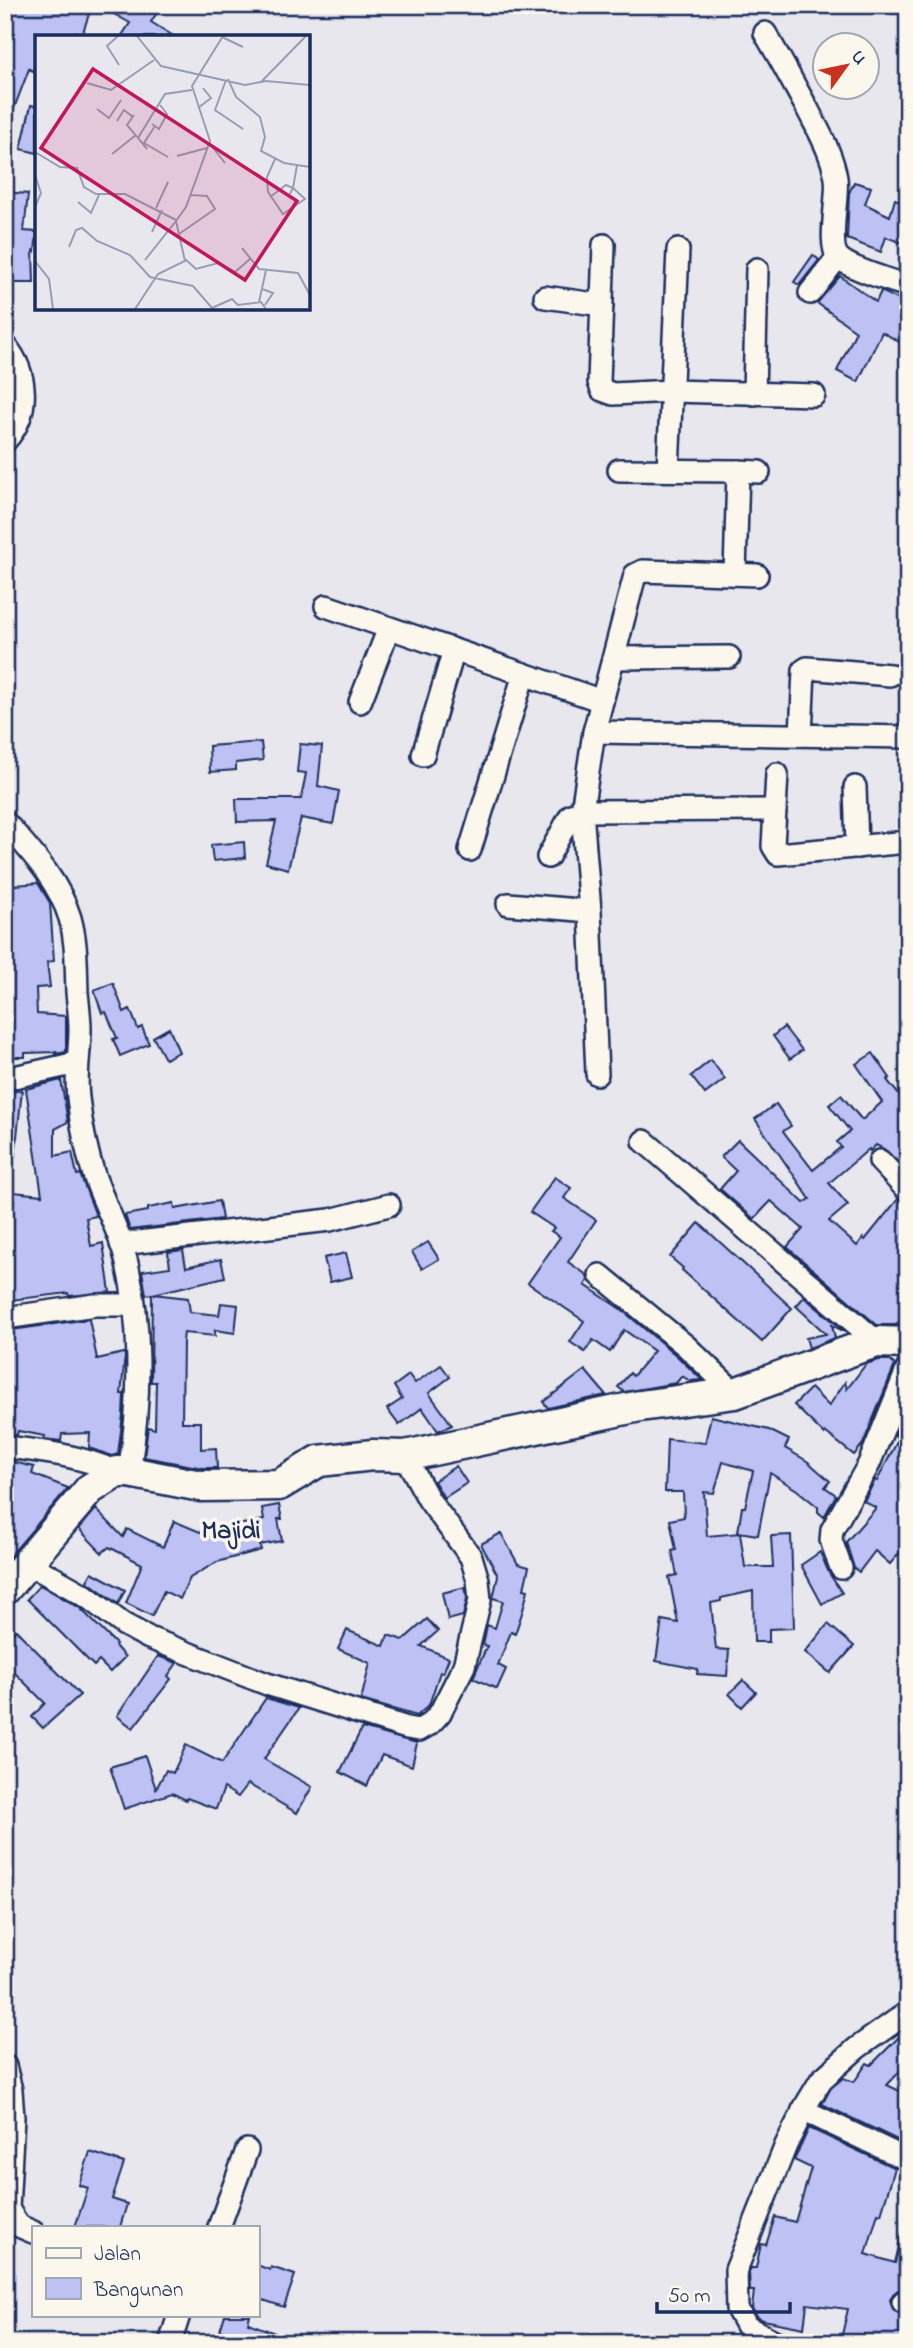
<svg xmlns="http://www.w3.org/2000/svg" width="913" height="2348" font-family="'Indie Flower',sans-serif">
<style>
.building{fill:#bdc1f3;stroke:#1b2f5e;stroke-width:2}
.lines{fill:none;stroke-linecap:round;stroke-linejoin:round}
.street-casing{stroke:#1b2f5e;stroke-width:26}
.secondary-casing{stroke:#1b2f5e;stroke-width:35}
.street{stroke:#fbf7ec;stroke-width:21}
.secondary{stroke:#fbf7ec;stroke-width:30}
.labels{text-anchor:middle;stroke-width:7;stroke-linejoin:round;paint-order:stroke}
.quarter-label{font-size:26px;font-weight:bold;fill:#1b2f5e;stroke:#fbf7ec}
.inset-road{fill:none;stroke:#969db4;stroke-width:2}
.view{fill:#c2185b;fill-opacity:0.15;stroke:#c2185b;stroke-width:3.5}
.inset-edge{fill:none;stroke:#1b2f5e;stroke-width:3.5}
</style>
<rect width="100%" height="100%" fill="#e8e7ee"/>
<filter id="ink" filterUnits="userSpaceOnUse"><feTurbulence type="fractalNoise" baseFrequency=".0143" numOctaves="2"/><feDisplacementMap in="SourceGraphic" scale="14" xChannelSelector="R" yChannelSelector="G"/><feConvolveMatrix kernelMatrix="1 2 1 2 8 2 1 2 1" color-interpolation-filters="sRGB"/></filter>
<g filter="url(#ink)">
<!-- building -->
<g class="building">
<path d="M5 5H92L82 35 76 32 74 37H37V73L29 69 7 127Z"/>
<path d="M98 5H162L151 22 175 37H121L130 23Z"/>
<path d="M31 105 37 106V153L21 149Z"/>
<path d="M854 182 871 187 865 204 890 216 895 199 908 204V245L886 237 881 252 847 239 849 193Z"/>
<path d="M5 192 28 194 24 231 37 232 35 252 33 251 34 283H5Z"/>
<path d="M813 255 819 260 799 285 794 282Z"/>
<path d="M840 276 876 302 881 291 908 304V347L882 332 858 382 837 371 856 331 817 303Z"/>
<path d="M261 742 263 760 236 763V770L210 772 209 746Z"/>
<path d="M300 744 322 746 318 786 339 791 333 824 301 818 288 869 266 863 276 821 237 822 236 799H301L306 773 297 772Z"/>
<path d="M244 842 245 858 213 861 211 845Z"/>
<path d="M38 883 50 903 54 961 47 962 50 987 36 988 37 1014 66 1016V1052L55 1054 56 1052 25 1053V1057H5V1036H8L5 984V886Z"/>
<path d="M113 983 124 1012 130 1009 138 1029 142 1027 149 1044 120 1056 113 1039 117 1038 106 1012 102 1013 94 990Z"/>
<path d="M784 1027 802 1050 790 1059 773 1036Z"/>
<path d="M169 1028 179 1052 165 1059 153 1037Z"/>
<path d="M873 1053 890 1078 887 1080 908 1106V1171L884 1149 876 1145 870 1151 869 1149 829 1183 848 1205 829 1221 857 1246 863 1238 865 1240 898 1199 908 1204V1325L899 1322 896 1325H877L787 1247 803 1229 771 1201 754 1219 720 1189 736 1171 721 1157 738 1140 804 1203 810 1199 755 1119 776 1104 791 1126 783 1131 813 1170 841 1147 837 1142 850 1131 829 1105 841 1095 862 1120 882 1102 856 1064Z"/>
<path d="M711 1060 725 1079 705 1094 691 1076Z"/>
<path d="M61 1080 68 1122 55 1129V1156L72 1152 77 1175 80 1174 96 1216 86 1218 91 1246 103 1243 110 1292 69 1296 68 1293 11 1300 9 1259H5V1242H9L13 1211H11L12 1207H5V1191L42 1195 26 1089Z"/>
<path d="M22 1090 15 1156 5 1155V1093Z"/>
<path d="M555 1177 571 1188 564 1198 596 1220 568 1262 587 1275 588 1281 585 1285 622 1310 677 1356 702 1380 690 1381 682 1376 676 1383 624 1392 618 1387 630 1373 633 1376 654 1351 624 1330 610 1352 593 1340 585 1352 570 1342 584 1321 528 1283 560 1237 551 1231 554 1228 530 1212Z"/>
<path d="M219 1201 222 1219 130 1230 125 1215 148 1211V1208L174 1203 175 1209Z"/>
<path d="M699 1223 792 1308 762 1342 682 1270 683 1268 670 1257Z"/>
<path d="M428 1242 439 1259 422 1269 412 1252Z"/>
<path d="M183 1250 186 1267 221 1259 225 1277 153 1294 188 1298 190 1312 219 1315 221 1303 238 1305 235 1333 215 1330V1336L184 1333 183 1341 182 1422H201V1449L216 1448 217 1468H203L144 1457 148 1427 155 1429 156 1382H151L152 1294 146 1295 142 1271 170 1267 168 1252Z"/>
<path d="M346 1253 352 1277 330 1282 324 1258Z"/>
<path d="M804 1297 847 1333 832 1325 835 1338 809 1348 806 1338 826 1334 796 1306Z"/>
<path d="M89 1319 97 1359 124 1353 125 1356 121 1394H124L123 1415 118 1454 112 1456 89 1448 90 1433 62 1434 61 1441 44 1439 45 1436 18 1431 17 1435 5 1434V1331Z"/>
<path d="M879 1360H889L895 1365 863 1444 854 1455 825 1432 824 1434 794 1405 811 1388 829 1406 845 1382 847 1389 866 1364Z"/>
<path d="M441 1365 450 1377 429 1393 452 1425 438 1431 422 1408 399 1425 387 1409 402 1399 394 1386 409 1375 415 1383Z"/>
<path d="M585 1370 606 1395 548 1408 543 1402Z"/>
<path d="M908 1403V1543L890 1564 875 1551 859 1572 854 1568 846 1542 876 1508 864 1501 875 1480 877 1481 899 1438 895 1436Z"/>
<path d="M711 1416 769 1430 789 1440 785 1448 807 1461 830 1481 825 1487 836 1495 824 1517 818 1512V1507L797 1490 770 1473 758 1535 738 1532 742 1507H745L753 1471 723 1462 714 1493 704 1492 707 1536 740 1533 745 1567H773L771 1536 791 1535 794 1628 769 1629V1642H754L753 1591 721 1598V1601L711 1603 716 1649 729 1650 727 1676 697 1674 698 1669 656 1661 662 1620 678 1623 669 1577 677 1575 672 1551 676 1550 670 1520 684 1517 683 1492H665L667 1439 705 1443Z"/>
<path d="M5 1460 34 1467 32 1474 68 1488 5 1562Z"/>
<path d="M456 1466 467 1483 444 1498 434 1481Z"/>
<path d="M279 1505 282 1519H278L282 1541 260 1545 261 1550 217 1562 190 1578 180 1599 164 1591 152 1616 126 1603 142 1564 109 1547 102 1553 79 1529 96 1509 123 1537 127 1529 163 1547 174 1521 200 1532 264 1520 262 1508Z"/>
<path d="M501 1533 518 1564 529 1567 524 1589 528 1590 523 1610 515 1634 511 1632 498 1665 506 1669 497 1689 473 1678 487 1646 483 1645 487 1625 495 1628 503 1601 493 1598 498 1576 481 1544Z"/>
<path d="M820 1552 829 1573 842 1593 822 1604 801 1565Z"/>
<path d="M92 1572 125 1590 118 1604 87 1581Z"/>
<path d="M40 1585 80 1608 116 1644 115 1646 125 1657 110 1672 99 1661 94 1666 27 1599Z"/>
<path d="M465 1587 467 1599 463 1616 448 1620 442 1593Z"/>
<path d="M427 1619 438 1631 421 1646 449 1658 443 1673 440 1672 429 1705 417 1716 361 1700 370 1663 338 1649 347 1630 384 1646 388 1635 403 1640Z"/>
<path d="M828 1624 854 1646 830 1673 805 1652Z"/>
<path d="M16 1630 80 1695 43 1728 32 1717 45 1703 5 1663V1641Z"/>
<path d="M158 1656 177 1663 168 1676 171 1679 133 1728 117 1716Z"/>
<path d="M743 1680 756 1692 742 1707 729 1694Z"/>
<path d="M266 1698 299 1708 264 1759 312 1787 297 1813 248 1784 238 1797 224 1788 216 1809 187 1798 186 1800 172 1793 124 1809 110 1767 145 1756 156 1789 166 1770 173 1773 186 1745 222 1763Z"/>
<path d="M362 1728 417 1743 412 1766 382 1755 367 1786 340 1772Z"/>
<path d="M908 2028V2063L887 2085 908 2095V2145L822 2104 831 2088 843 2078 854 2082 867 2063 871 2065Z"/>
<path d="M809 2128 895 2168 881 2214 878 2213 866 2254 895 2263 902 2233 908 2234V2290H898L893 2294 890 2300 894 2311 908 2316V2343H840L848 2309 807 2304 804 2328 763 2320 757 2317 752 2308 754 2291H750L749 2272 751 2268H756L761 2244 766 2245 775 2217 795 2222 811 2168 794 2160Z"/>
<path d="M90 2152 124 2163 112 2199 127 2204 120 2227H75L88 2188 79 2185Z"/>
<path d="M257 2265 270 2270 271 2267 295 2275 284 2307 257 2298Z"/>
<path d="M225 2315H250L248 2323 296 2341V2343H216Z"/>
</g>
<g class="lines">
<defs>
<g id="street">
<path d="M765 33C780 58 793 83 807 108 818 130 832 153 836 178 839 196 827 244 838 257 848 268 892 281 908 286"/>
<path d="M604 245 599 382 602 390 613 394 672 391 814 395"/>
<path d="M810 293 838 257"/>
<path d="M545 297 602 305"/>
<path d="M5 345C28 373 31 413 5 441"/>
<path d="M754 394 757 269"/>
<path d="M619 470 738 471 735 574"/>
<path d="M668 470 678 250"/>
<path d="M738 471 759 472"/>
<path d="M326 606 602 701"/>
<path d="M614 658 729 657"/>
<path d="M360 702 389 628"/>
<path d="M594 732 635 575 643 571 757 575"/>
<path d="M801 735 804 670 807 668 890 675"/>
<path d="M423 755 454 650"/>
<path d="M777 774 773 846 778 854 908 842"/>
<path d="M855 787 857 847"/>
<path d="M5 822C31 852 58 880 70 918 77 943 76 966 77 992 78 1004 80 1016 80 1029 80 1052 75 1075 78 1098 81 1124 86 1150 94 1175 102 1199 114 1221 122 1245 143 1314 141 1400 129 1472"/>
<path d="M470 850 524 674"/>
<path d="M548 857 571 815 582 811 594 732 908 737"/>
<path d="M508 904 590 911"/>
<path d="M597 1074 590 911 582 811 775 810"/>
<path d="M5 1079 77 1063"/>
<path d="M644 1141 877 1342"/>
<path d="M880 1161 908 1191"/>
<path d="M121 1244 330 1220 389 1205"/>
<path d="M600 1275 686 1346 735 1393"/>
<path d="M5 1318 95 1305H133"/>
<path d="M5 1447C44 1451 81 1456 117 1472"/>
<path d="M27 1563 86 1596 123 1624 149 1638 267 1684 407 1728 419 1730 430 1724 440 1713 464 1666 480 1600 478 1580 471 1557 429 1500 405 1456"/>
<path d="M841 1568 831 1540 832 1530 869 1464 908 1368"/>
<path d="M5 2066 11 2090 13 2118 8 2209 19 2226 33 2232"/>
<path d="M803 2110 908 2160"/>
<path d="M219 2227 247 2150"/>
<path d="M903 2302 908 2303"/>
<path d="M170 2343 179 2315"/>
<path d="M778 2343 747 2327 737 2309 736 2270 786 2145 806 2105 821 2080 857 2048 908 2012"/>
</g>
<path id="secondary" d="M5 1589 90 1489 117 1472H129L201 1486 279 1485 319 1461 373 1455 405 1456 640 1406 735 1393 861 1347 877 1342 908 1343"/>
</defs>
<!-- street casing -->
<use href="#street" class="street-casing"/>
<!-- secondary casing -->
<use href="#secondary" class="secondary-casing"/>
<!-- street -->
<use href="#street" class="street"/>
<!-- secondary -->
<use href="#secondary" class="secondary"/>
</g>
</g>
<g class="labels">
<!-- quarter labels -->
<g class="quarter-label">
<text x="231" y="1538">Majidi</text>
</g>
</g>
<!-- overview -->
<g transform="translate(35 35)">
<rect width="275" height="275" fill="#e8e7ee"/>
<path class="inset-road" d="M83 1 72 11 84 30M102 1 126 31 210 50 231 46 275 50M187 2 208 12M193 44 201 62 225 82 230 102 226 116 249 128 275 132M191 45 180 75 208 94M226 47 271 1M52 48 76 55 119 25M163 73 176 63 168 53M62 74 74 83 86 65M99 80 92 90 102 102M82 86 89 75 98 82M117 89 124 94 132 79 125 70M120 91 109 108 133 122M175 109 190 128M112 114 103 103 130 59 157 55M0 117 25 132 42 133 49 152 61 159H90L141 185M77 119 101 100M142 121 172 113M240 124 232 142 233 157 248 179 270 164 258 153 262 130M0 140 6 158 0 172M235 162 251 150 258 153 255 159M43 167 56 178 64 160M121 173 133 147M117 197 127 175M144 199 180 174 172 161 156 160M34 212 41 195 47 193 62 206 95 220 115 242 158 251 177 273 197 264 203 270 226 267 231 274M207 213 224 234 263 238 275 260M150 224 161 234 183 228 200 237 215 224M110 225 141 186M0 226 14 244 18 274M227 254 238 258 230 270M224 267 231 235M100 274 123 239 150 226 141 186 151 172 175 106 157 51 188 1"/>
<path class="view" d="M58 34 262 166 210 245 6 113Z"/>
<rect width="275" height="275" class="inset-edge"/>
</g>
<!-- margin -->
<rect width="913" height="2348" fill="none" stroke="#fbf7ec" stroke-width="28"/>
<rect x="14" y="14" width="885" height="2320" fill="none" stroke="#1b2f5e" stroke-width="2.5" filter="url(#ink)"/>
<!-- legend -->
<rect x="32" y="2226" width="228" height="91" fill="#fbf7ec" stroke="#a1a7b3" stroke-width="2"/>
<rect x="46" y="2248" width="35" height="10" fill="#fbf7ec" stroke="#a1a7b3" stroke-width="2"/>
<text x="94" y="2260" font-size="21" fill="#1b2f5e">Jalan</text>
<rect x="46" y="2278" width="35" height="21" fill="#bdc1f3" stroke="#a1a7b3" stroke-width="2"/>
<text x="94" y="2296" font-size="21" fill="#1b2f5e">Bangunan</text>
<!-- north arrow -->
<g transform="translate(846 66) rotate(57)"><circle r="33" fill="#fbf7ec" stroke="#a1a7b3" stroke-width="2"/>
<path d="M0-5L12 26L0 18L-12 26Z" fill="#c8321e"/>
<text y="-10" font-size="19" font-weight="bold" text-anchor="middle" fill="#1b2f5e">U</text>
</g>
<!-- scale -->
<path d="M657 2302v10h133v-10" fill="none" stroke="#1b2f5e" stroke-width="3.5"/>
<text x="668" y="2302" font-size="21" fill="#1b2f5e" stroke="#fbf7ec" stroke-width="5" paint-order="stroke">50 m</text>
</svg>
